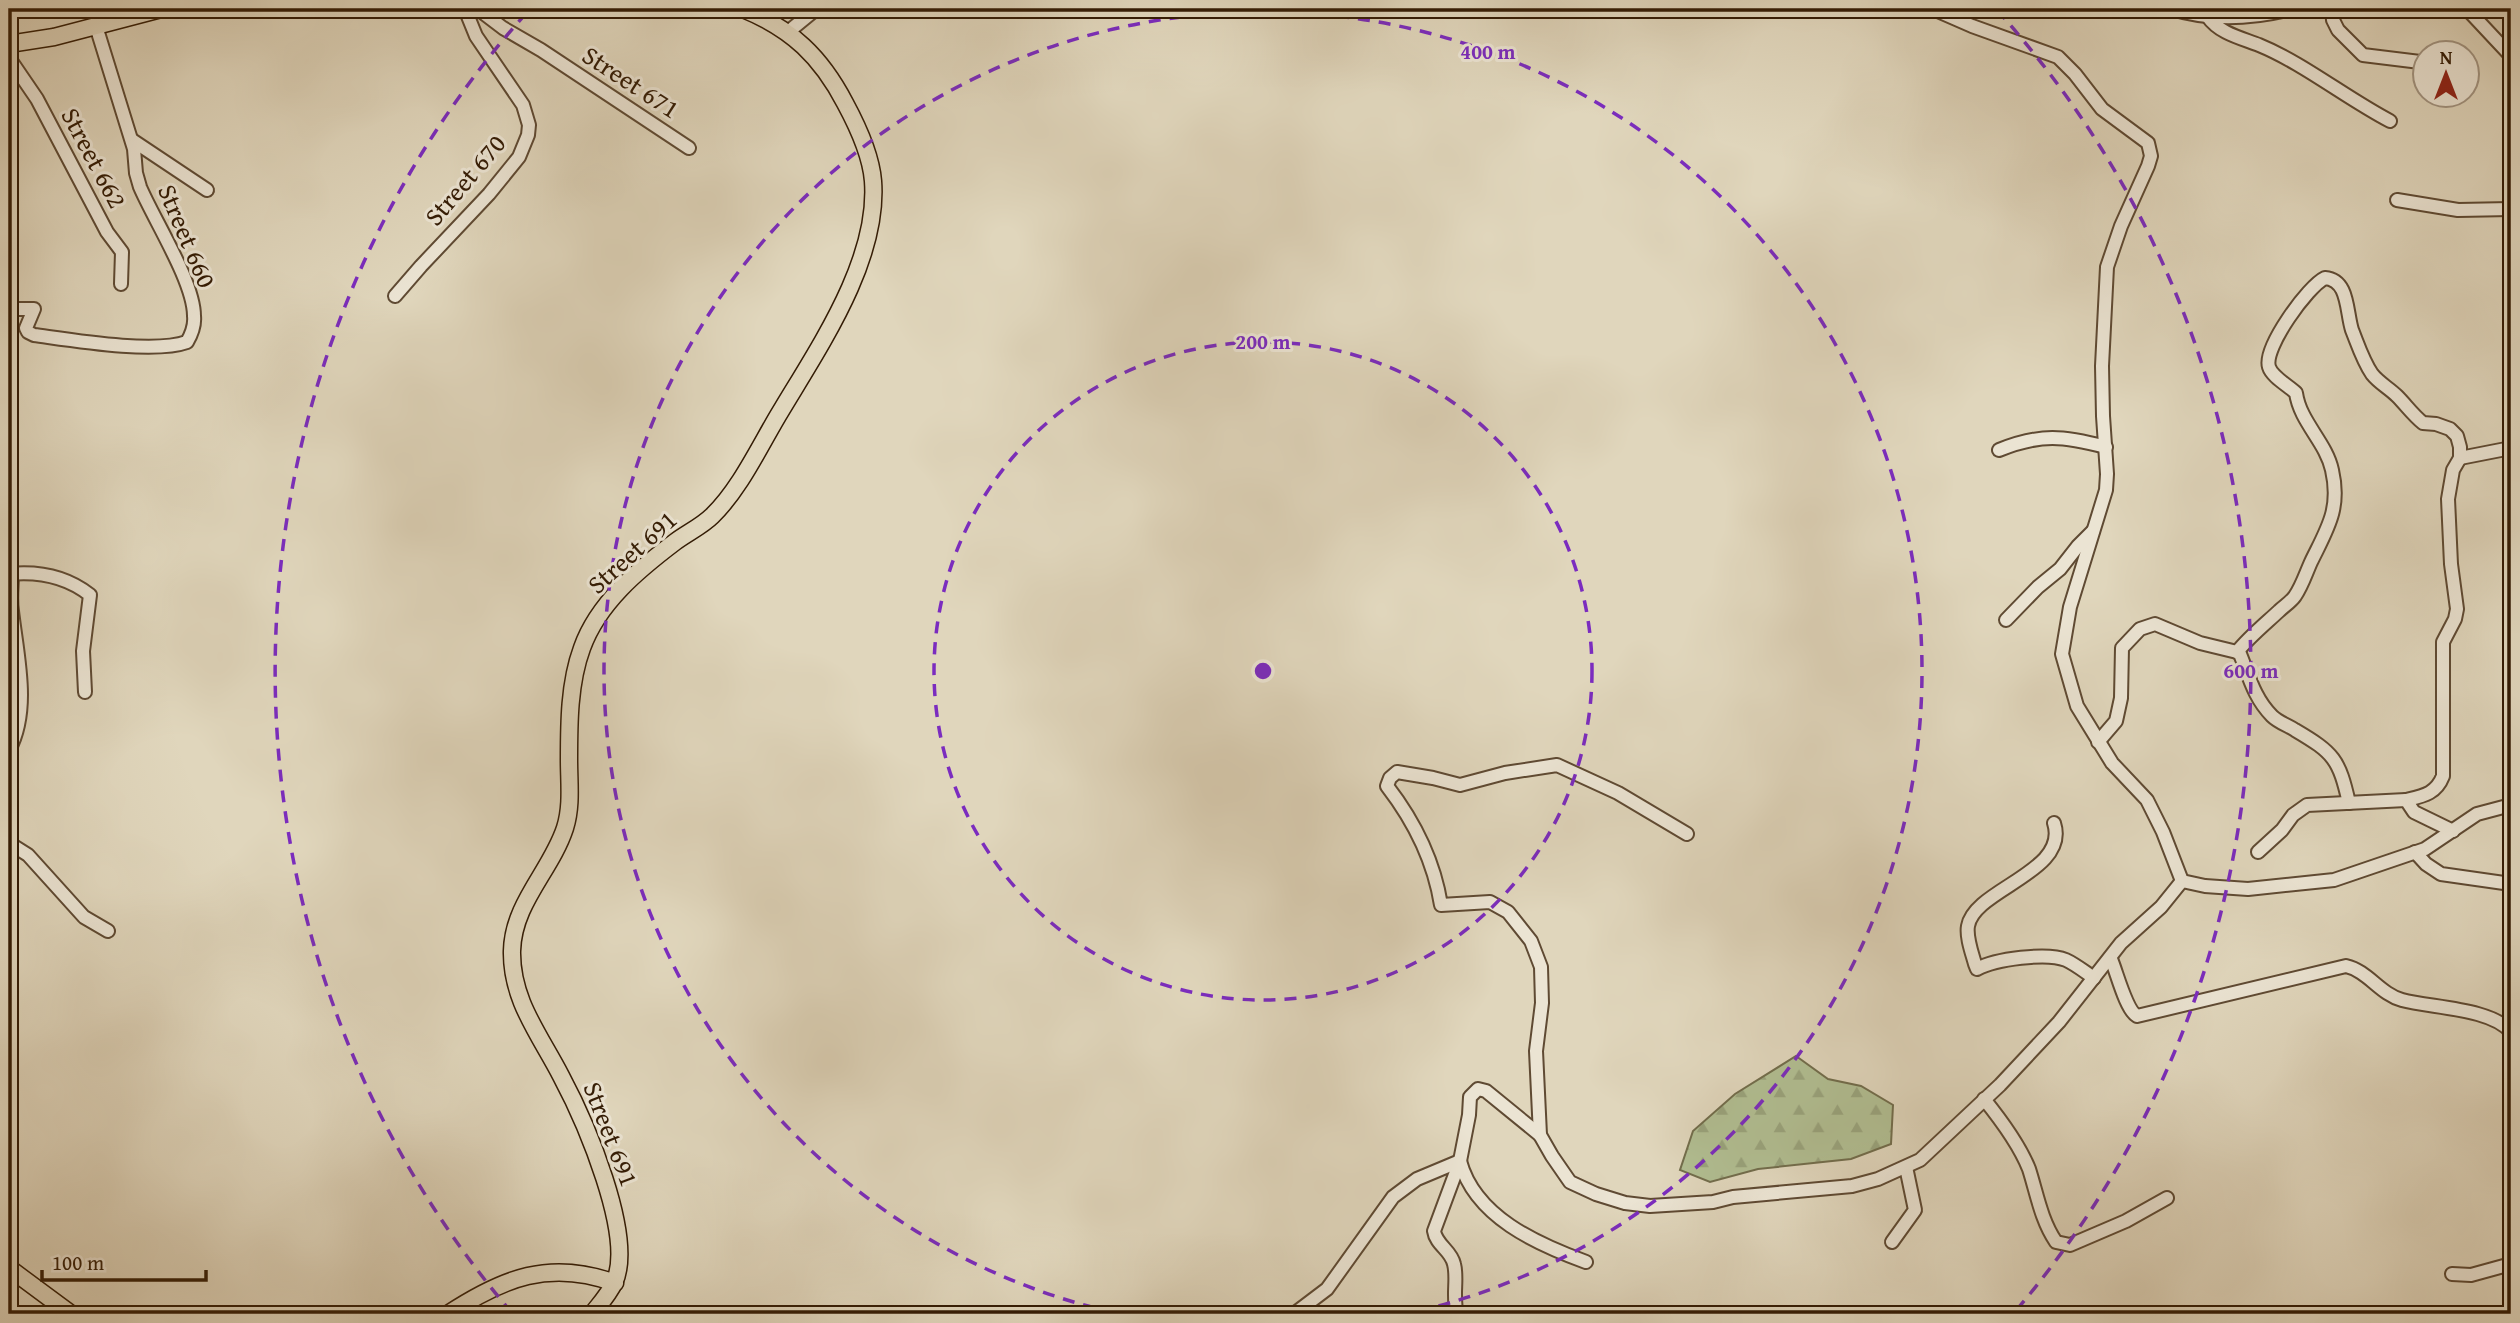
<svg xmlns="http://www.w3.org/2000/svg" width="2520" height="1323" font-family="'Gentium Book Plus',serif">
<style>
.forest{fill:url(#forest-firs);stroke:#726d4c;stroke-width:2}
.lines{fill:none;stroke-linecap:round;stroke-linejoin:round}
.minor-casing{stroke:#5f4a33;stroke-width:16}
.major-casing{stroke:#341c05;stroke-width:19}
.minor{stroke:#ebe4d3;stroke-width:12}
.major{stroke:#e0d6bc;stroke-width:16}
.ring{fill:none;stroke:#7b2cbf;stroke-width:3.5;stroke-dasharray:12 9}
.labels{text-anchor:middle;stroke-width:6;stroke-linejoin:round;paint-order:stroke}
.street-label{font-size:26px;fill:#341c05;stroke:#ebe4d3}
.centre{fill:#7b2cbf;stroke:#ebe4d3;stroke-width:3.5}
.ring-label{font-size:21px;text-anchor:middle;font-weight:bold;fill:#7b2cbf;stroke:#ebe4d3;stroke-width:6;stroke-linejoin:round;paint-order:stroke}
</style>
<defs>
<pattern id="forest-firs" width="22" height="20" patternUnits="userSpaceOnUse" patternTransform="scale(1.75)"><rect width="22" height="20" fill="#b1be92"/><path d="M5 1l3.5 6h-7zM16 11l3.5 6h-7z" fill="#99a37c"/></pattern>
</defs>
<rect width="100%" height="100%" fill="#e0d6bc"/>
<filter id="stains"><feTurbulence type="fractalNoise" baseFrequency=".00286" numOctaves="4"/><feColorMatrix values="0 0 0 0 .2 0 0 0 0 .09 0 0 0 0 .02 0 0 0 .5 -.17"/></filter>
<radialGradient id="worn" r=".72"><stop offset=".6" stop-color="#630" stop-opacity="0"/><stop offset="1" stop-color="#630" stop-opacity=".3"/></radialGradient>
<!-- forest -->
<path class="forest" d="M1796 1056 1828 1079 1861 1086 1893 1105 1891 1144 1851 1159 1758 1169 1710 1182 1680 1170 1693 1131 1735 1094Z"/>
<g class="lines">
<defs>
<g id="minor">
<path d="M478 9 503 28 541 50 689 148"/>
<path d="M1933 9 1972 26 2058 57 2075 74 2102 109 2148 143 2151 156 2148 166 2121 226 2107 267 2102 366 2103 416 2107 474 2106 490 2070 607 2062 654 2077 706 2112 763 2147 800 2163 832 2182 881 2205 886 2248 889 2334 880 2425 849 2477 814 2511 805"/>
<path d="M2172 9C2211 21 2251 19 2291 9"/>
<path d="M2332 9 2333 20 2338 30 2363 55 2420 62"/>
<path d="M2467 9 2511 56"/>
<path d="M2208 17C2219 33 2241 38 2259 45 2303 63 2346 98 2390 121"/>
<path d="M788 32 816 9"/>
<path d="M9 58 37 99 107 232 122 252 121 284"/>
<path d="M132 140 207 190"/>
<path d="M2397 200 2458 210 2511 209"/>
<path d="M395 296 421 266 489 194 519 157 528 135 529 125 523 105 476 36 465 9"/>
<path d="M9 309H34L26 328 28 332 34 335C71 340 154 354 187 342 191 335 195 325 194 316 194 282 154 220 140 187L136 173 134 149 96 26"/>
<path d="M1999 450C2041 433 2064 436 2106 447"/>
<path d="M2460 458 2511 448"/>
<path d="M9 574C39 571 66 576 90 595L83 651 85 692"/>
<path d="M2006 620 2038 587 2060 569 2078 546 2093 531"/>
<path d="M2237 652 2240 654C2249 676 2254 698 2272 716 2278 722 2287 725 2295 730 2334 753 2339 759 2349 803"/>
<path d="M2098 742 2116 721 2121 698 2122 648 2140 629 2155 624 2200 643 2237 652C2249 637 2265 624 2279 611 2284 606 2291 602 2295 596 2302 586 2306 573 2311 562 2327 529 2341 509 2332 470 2326 442 2300 422 2296 393 2289 386 2272 377 2269 367 2263 348 2308 286 2325 278 2349 280 2346 311 2352 330 2358 345 2363 361 2372 374 2379 383 2389 388 2397 396 2406 405 2413 415 2423 423L2436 424 2450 429 2457 436 2460 447V458L2453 470 2448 499 2451 564 2457 609 2455 619 2443 642V776C2436 794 2423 796 2406 800"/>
<path d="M9 750C31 709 17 655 12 611 10 599 12 586 12 573"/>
<path d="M2054 823C2070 872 1974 889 1968 926 1966 937 1972 953 1975 964L1977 969C1995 959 2047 952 2066 960 2075 964 2085 972 2094 978"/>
<path d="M1687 834 1618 793 1557 765 1505 773 1460 785 1433 778 1397 772 1390 778 1387 786C1414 821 1434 861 1441 905L1490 902 1508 912 1531 941 1541 967 1542 1003 1536 1051 1540 1135 1552 1156 1570 1182 1596 1194 1625 1203 1650 1206 1713 1202 1733 1197 1852 1186 1878 1179 1920 1160 2000 1085 2059 1022 2121 943 2161 907 2182 881"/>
<path d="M9 843 28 855 84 917 108 931"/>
<path d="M2258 852 2282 830 2293 815 2307 805 2406 800 2414 812 2453 831"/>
<path d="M2415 852 2426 864 2441 874 2511 884"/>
<path d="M2111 959C2117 973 2126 1010 2137 1016L2346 966C2368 971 2380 994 2402 1000 2432 1008 2491 1008 2511 1032"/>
<path d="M1984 1099C2001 1120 2019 1144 2029 1169 2037 1194 2041 1220 2056 1242L2070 1245 2126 1221 2167 1198"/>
<path d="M1892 1242 1915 1210 1906 1167"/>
<path d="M2452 1274 2471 1275 2511 1264"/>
<path d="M1294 1314 1327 1289 1393 1197 1417 1179 1460 1161C1475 1217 1537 1244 1586 1262"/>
<path d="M1457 1314C1452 1296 1458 1279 1454 1264 1451 1250 1436 1245 1434 1231L1460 1161 1469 1115 1470 1097 1478 1089 1486 1091 1540 1135"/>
</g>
<g id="major">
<path d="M9 44 54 37 161 9"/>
<path d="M9 1268 71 1314"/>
<path d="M448 1314C503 1278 550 1259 615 1283"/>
<path d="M592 1314C599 1305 609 1294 614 1283 636 1237 584 1119 561 1076 540 1035 511 1000 512 951 513 903 551 871 565 828 572 806 569 783 569 760 569 724 569 683 582 648 598 603 638 570 675 542 687 533 702 526 712 516 741 488 761 443 782 409 821 344 879 259 873 181 871 155 858 127 845 103 821 57 792 29 743 9"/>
</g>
</defs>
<!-- minor casing -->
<use href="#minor" class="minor-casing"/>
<!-- major casing -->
<use href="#major" class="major-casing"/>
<!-- minor -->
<use href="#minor" class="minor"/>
<!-- major -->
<use href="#major" class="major"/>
</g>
<!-- distance rings -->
<g class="ring">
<circle cx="1263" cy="671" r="329"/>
<path d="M1115 1313A659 659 0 1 1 1411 1313"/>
<path d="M512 1313A988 988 0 0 1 529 10M1997 10A988 988 0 0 1 2014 1313"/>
</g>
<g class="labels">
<!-- street labels -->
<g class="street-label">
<text transform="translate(631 82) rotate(33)" y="9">Street 671</text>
<text transform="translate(94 158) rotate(62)" y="9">Street 662</text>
<text transform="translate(465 180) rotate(-50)" y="9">Street 670</text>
<text transform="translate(187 236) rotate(67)" y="9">Street 660</text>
<text transform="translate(632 552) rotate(-42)" y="9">Street 691</text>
<text transform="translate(611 1134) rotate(69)" y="9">Street 691</text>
</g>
</g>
<circle cx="1263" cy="671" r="10" class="centre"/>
<g class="ring-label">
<text x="1488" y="59">400 m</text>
<text x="1263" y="349">200 m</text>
<text x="2251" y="678">600 m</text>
</g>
<!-- margin -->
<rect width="2520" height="1323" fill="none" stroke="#e0d6bc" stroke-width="35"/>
<rect x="10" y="10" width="2499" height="1302" fill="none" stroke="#341c05" stroke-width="3.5"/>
<rect x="18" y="18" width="2485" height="1288" fill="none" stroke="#341c05" stroke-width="2"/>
<!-- north arrow -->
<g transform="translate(2446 74)"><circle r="33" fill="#ebe4d3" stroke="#a29481" stroke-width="2"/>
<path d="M0-5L12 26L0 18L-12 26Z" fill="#8f2418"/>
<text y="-10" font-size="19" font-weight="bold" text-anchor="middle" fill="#341c05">N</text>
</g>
<!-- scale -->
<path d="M42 1270v10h164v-10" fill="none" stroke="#341c05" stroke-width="3.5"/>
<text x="52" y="1270" font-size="21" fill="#341c05" stroke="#ebe4d3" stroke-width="5" paint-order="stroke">100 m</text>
<rect width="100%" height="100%" filter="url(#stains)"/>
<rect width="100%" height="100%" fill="url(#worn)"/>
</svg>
